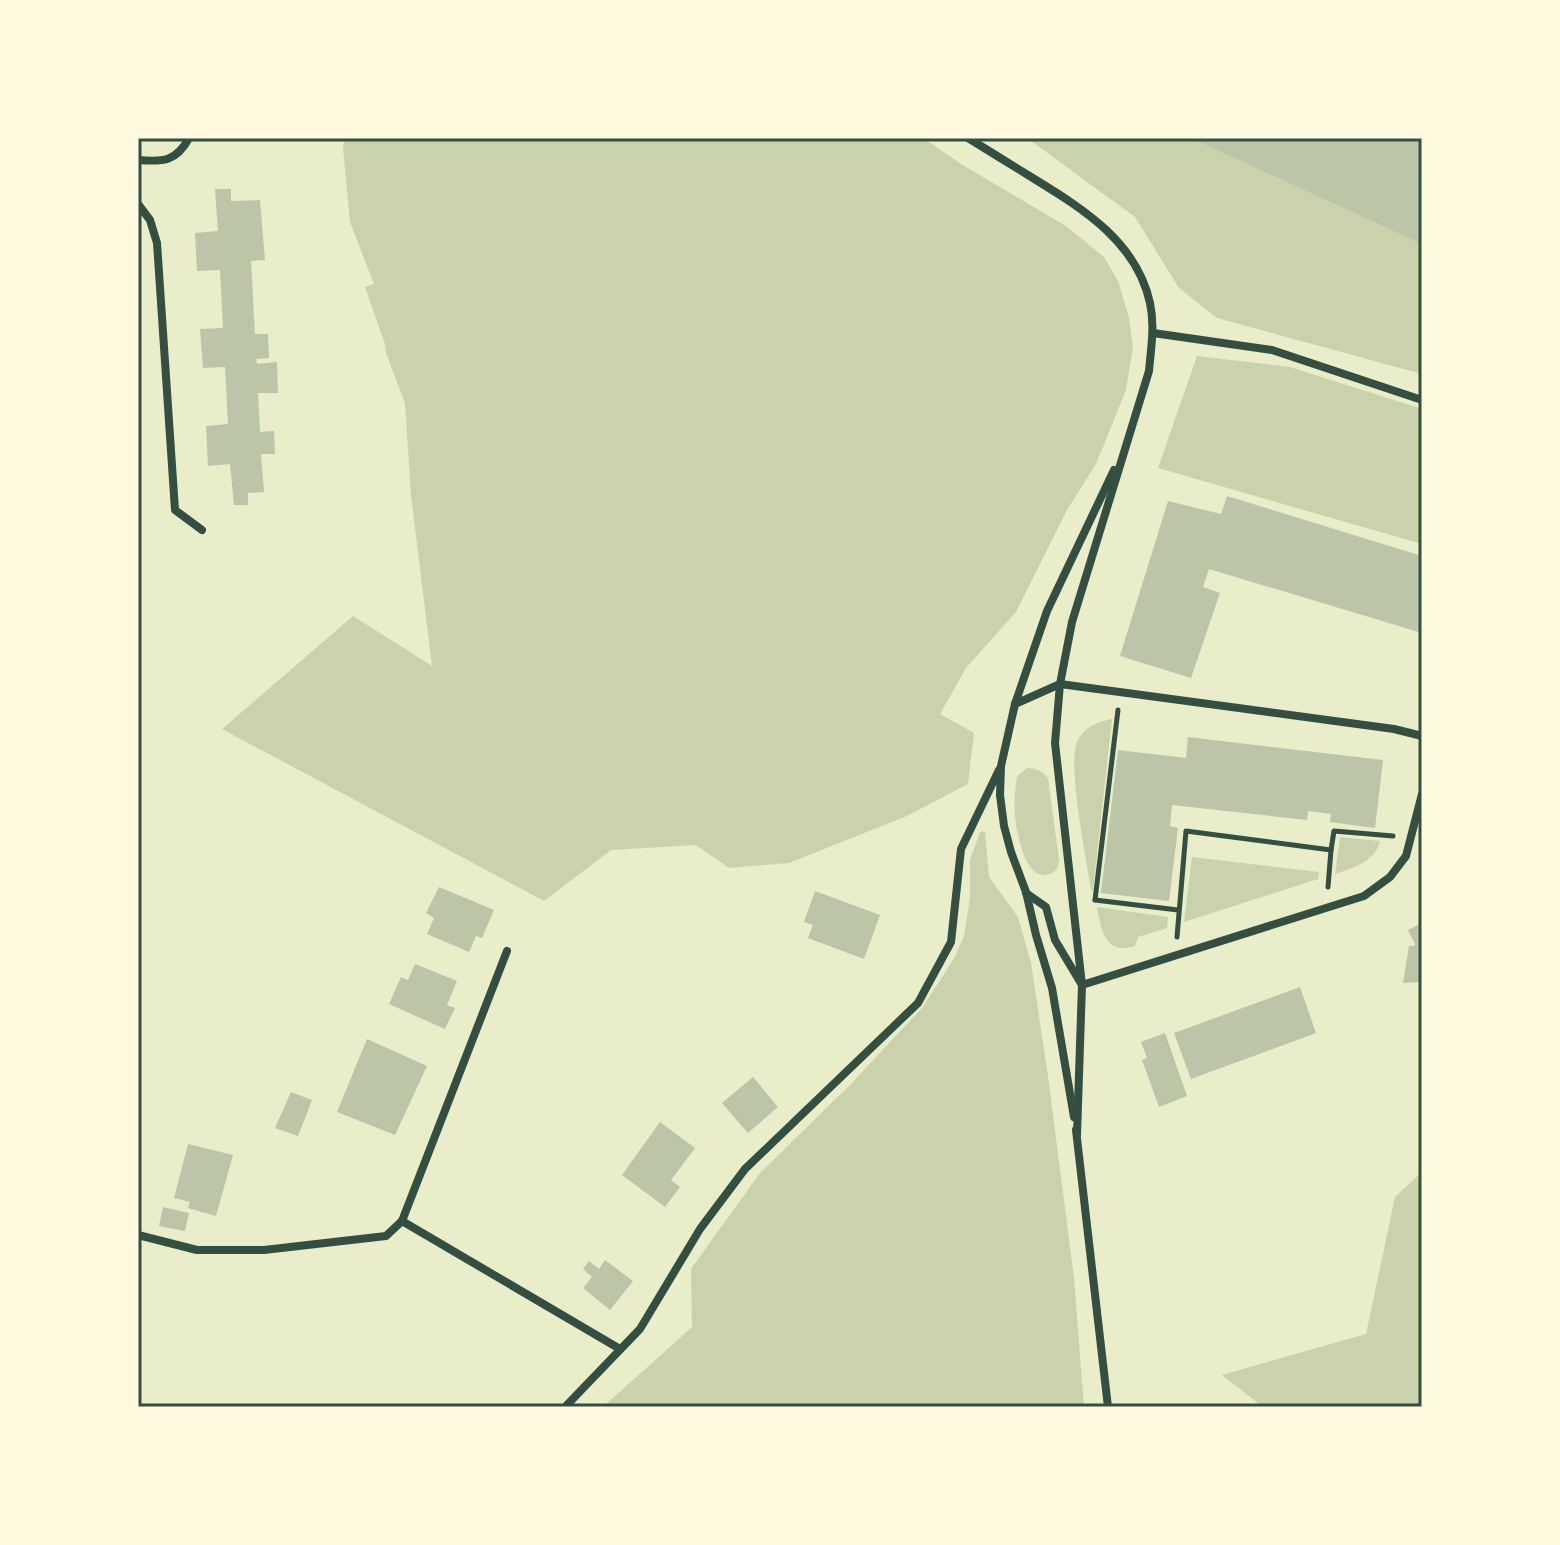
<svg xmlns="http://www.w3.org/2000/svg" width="1560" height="1545" font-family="Barlow,sans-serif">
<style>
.green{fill:#cad2ad}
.building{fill:#bcc5a7}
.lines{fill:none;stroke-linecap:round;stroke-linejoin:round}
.path{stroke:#344e41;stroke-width:5}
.minor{stroke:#344e41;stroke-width:8}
.neatline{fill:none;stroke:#344e41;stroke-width:3}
</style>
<rect width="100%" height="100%" fill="#e9edc9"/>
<!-- green -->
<g class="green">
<path d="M345 138H923L961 164 1066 226 1104 257 1118 281 1129 318 1133 347 1126 390 1096 464 1067 510 1016 612 966 668 940 714 974 733 968 784 907 816 789 863 729 868 696 845 611 850 544 901 222 729 353 616 432 666 411 495 405 403 386 353 385 344 365 287 374 284 350 222 343 148Z"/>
<path d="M1027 138H1422V374L1217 318 1179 288 1135 217Z"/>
<path d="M1197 356 1290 367 1422 409V544L1158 468Z"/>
<path d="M1112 719 1093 890H1091C1087 861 1067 765 1077 742 1084 727 1097 722 1112 719Z"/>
<path d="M1027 768C1036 768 1042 771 1048 778L1059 860C1058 867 1057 872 1049 874 1029 881 1021 848 1018 834 1013 814 1014 795 1017 776Z"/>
<path d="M985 831 989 877 1018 917 1031 963 1048 1076 1074 1278 1084 1407H603L692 1327 691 1269 760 1173 849 1086 922 1008 955 957 964 936 970 898V860L980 832Z"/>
<path d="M1340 837 1380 841C1375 862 1353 868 1335 874Z"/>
<path d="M1192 857 1319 872 1318 879 1184 922Z"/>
<path d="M1097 907 1168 917 1167 928 1138 937 1135 946C1105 956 1101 929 1097 907Z"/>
<path d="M1422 1172V1407H1263L1222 1375 1366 1334 1395 1197Z"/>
</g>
<!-- building -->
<g class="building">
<path d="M1191 138H1422V244Z"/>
<path d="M215 189H231V201L260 200 265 260 251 261 255 334H268L269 358 256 359 257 364 277 362 278 393H258L260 432 274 431 275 454H261L264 492 248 493V505H234L230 464 208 466 206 426 228 424 225 367 203 368 200 329 223 328 220 270 197 271 195 233 218 231Z"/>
<path d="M1227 496 1422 556V633L1209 569 1203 587 1220 593 1191 678 1120 656 1168 501 1221 514Z"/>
<path d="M1188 737 1383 760 1375 828 1330 822 1331 814 1308 811 1307 820 1172 805 1170 826 1178 828 1169 901 1101 893 1118 750 1186 758Z"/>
<path d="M439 887 494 910 482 938 476 936 469 952 427 934 434 918 426 913Z"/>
<path d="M815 891 880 915 864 959 808 938 813 925 804 922Z"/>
<path d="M1422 923V982L1403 983 1409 946H1414L1415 944 1408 930Z"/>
<path d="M415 964 457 981 447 1005 455 1008 445 1029 389 1004 401 977 408 980Z"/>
<path d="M1300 987 1316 1033 1191 1079 1174 1033Z"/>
<path d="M1165 1033 1187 1096 1159 1107 1142 1060 1147 1058 1141 1042Z"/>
<path d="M367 1039 427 1066 395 1135 337 1112Z"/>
<path d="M753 1077 778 1107 748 1133 722 1103Z"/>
<path d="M291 1092 312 1100 298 1136 275 1128Z"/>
<path d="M660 1122 695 1148 671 1180 680 1187 665 1207 622 1175Z"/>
<path d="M188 1144 233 1155 216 1216 188 1208 190 1202 174 1198Z"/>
<path d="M163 1207 189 1213 185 1231 159 1226Z"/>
<path d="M605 1260 633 1281 610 1310 583 1288 592 1277 583 1269 589 1261 599 1269Z"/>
</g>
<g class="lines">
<!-- path -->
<g class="path">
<path d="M1331 850 1334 831 1393 836"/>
<path d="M1095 900 1118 710"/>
<path d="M1095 900 1178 910"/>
<path d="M1177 937 1186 831 1331 850 1328 887"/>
</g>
<!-- minor -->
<g class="minor">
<path d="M968 138C991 152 1013 166 1036 180 1085 210 1137 243 1150 303 1155 326 1151 348 1149 371L1072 622 1060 684 1055 743 1082 985 1077 1135"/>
<path d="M138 160C163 162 176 162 189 138"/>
<path d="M138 204 150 220 157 243 175 510 202 530"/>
<path d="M1153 333 1272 350 1422 400"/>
<path d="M1015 704 1060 684 1394 729 1422 736"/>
<path d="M1026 893 1046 907 1055 940 1082 985 1364 896 1390 877 1406 856 1422 794"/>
<path d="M507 951 402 1221 620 1349"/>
<path d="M1074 1117 1052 988 1036 935 1026 892 1011 852 1004 826 1000 795 1001 766 1015 704 1047 611 1114 470"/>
<path d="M1076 1130 1108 1407"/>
<path d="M138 1235 197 1250H264L386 1236 402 1221"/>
<path d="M565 1407 640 1329 700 1229 745 1169 918 1003 951 942 961 849 999 770"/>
</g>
</g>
<!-- border -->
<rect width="1560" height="1545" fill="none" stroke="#fefae0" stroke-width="280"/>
<rect x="140" y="140" width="1280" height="1265" class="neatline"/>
</svg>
